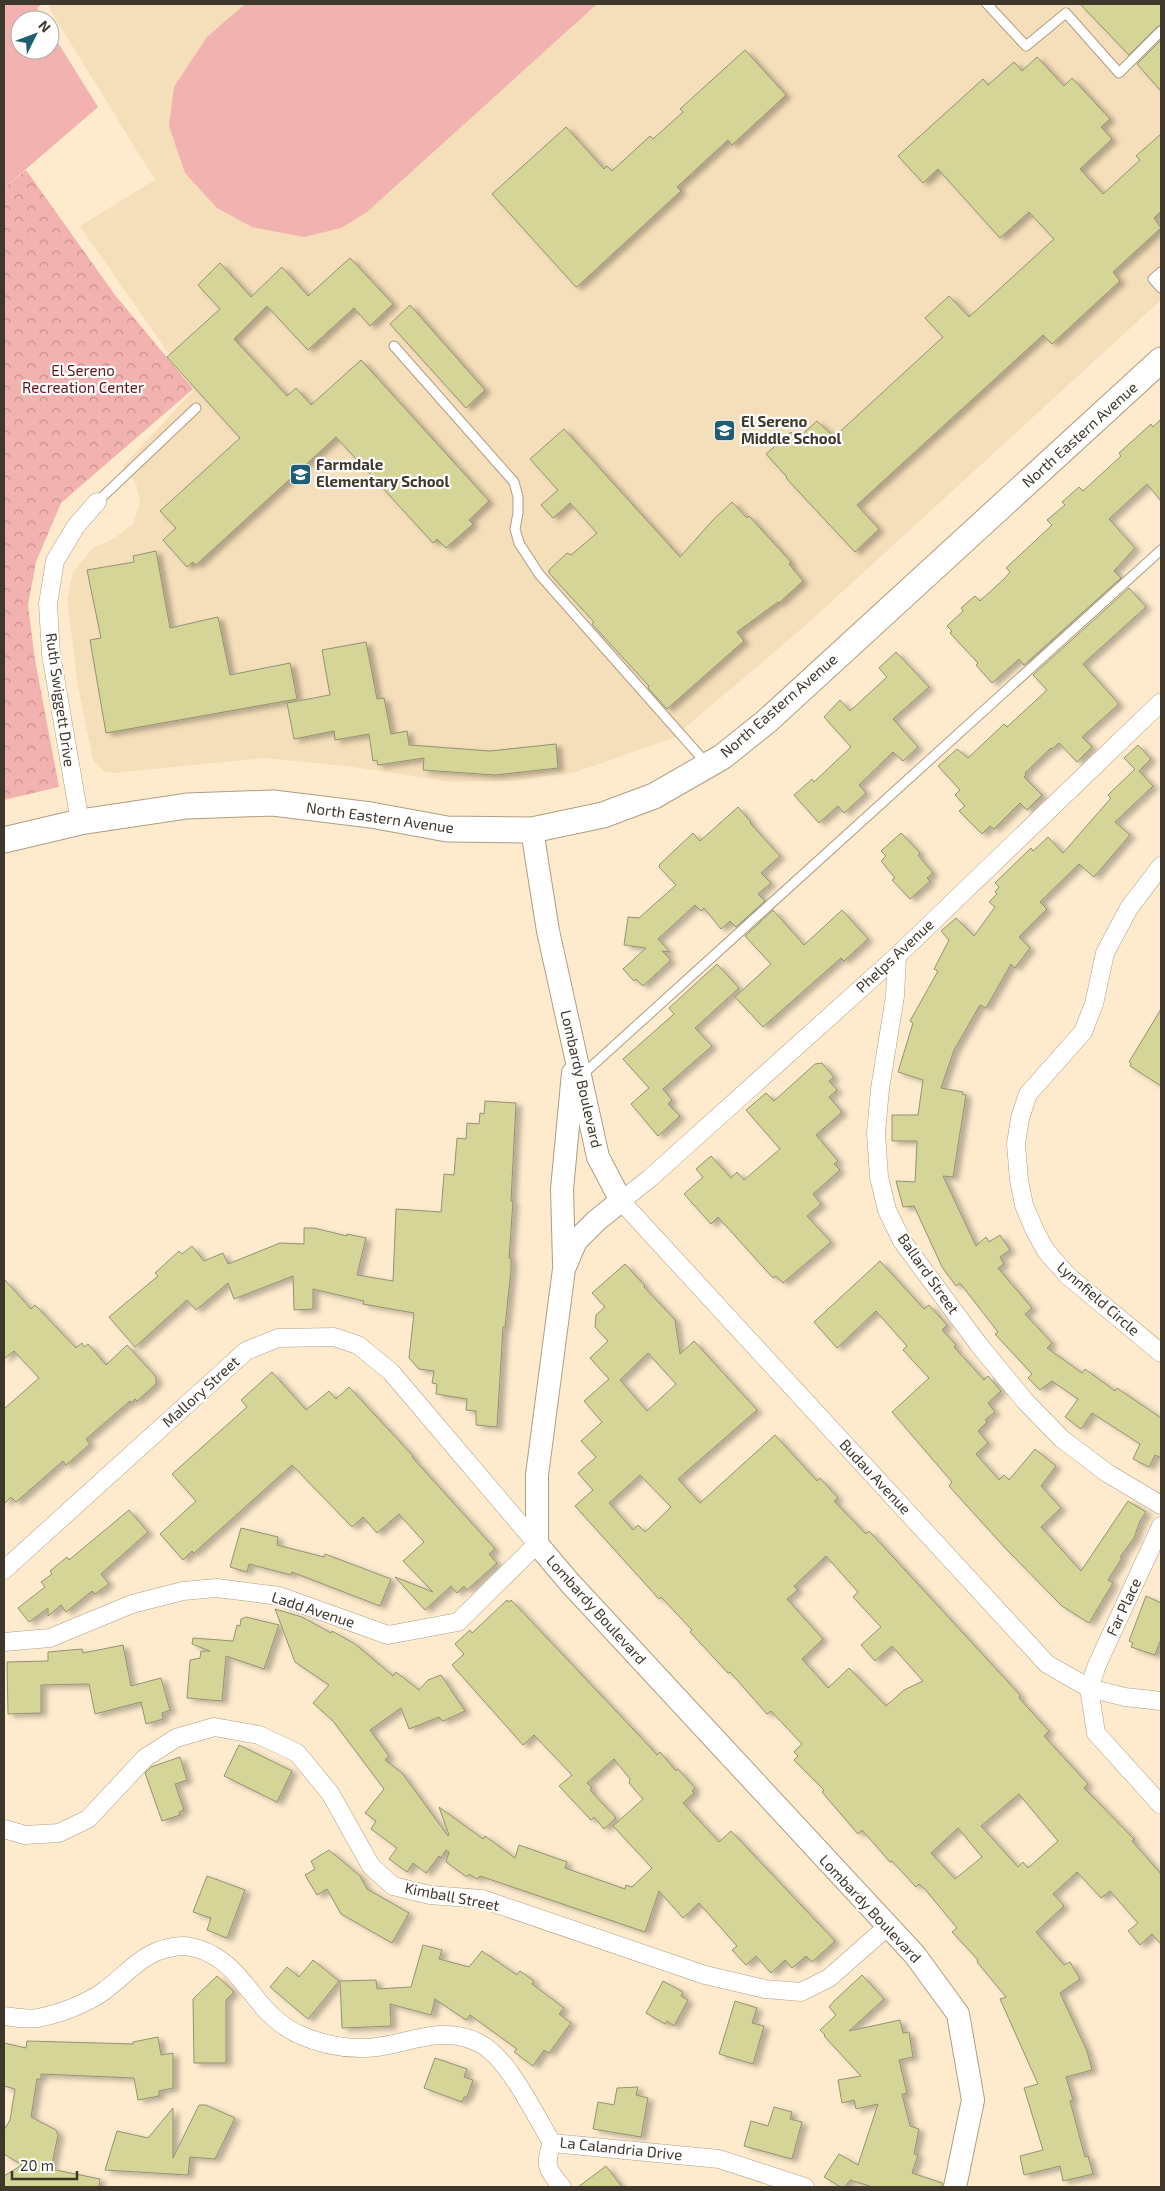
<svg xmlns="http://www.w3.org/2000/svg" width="1165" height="2191" font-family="'Exo 2',sans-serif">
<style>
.built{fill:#f5deba}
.green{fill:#f2b2b0}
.park{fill:url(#park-crowns)}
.building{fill:#d5d598;stroke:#929274;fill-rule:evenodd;filter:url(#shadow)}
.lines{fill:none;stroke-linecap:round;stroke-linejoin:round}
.service-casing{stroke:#af9d82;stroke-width:11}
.minor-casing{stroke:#af9d82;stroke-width:19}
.tertiary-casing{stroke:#af9d82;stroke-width:24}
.secondary-casing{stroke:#af9d82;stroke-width:27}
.service{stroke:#fff;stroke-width:9}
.minor{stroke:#fff;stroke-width:18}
.tertiary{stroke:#fff;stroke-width:22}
.secondary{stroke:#fff;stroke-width:25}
.labels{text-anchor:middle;stroke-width:4.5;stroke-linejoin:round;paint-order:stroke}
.park-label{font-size:15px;fill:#62151c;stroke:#fff}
.poi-label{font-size:15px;font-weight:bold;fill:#3e372c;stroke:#fff;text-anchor:start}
.street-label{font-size:15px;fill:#3e372c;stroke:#fff}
</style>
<defs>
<pattern id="park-crowns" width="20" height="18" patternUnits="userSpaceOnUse" patternTransform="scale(1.25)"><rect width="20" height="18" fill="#f2b2b0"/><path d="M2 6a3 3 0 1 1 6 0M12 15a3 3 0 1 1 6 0" fill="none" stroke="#c5928f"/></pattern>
<filter id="shadow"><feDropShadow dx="5.5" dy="3" stdDeviation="2.5" flood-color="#0004"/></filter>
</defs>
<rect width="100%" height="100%" fill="#feebce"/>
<!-- built -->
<path class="built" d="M53 4H1161V300L806 625 673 738 576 772 513 781 452 782 354 767 265 758 113 773 105 772 93 760 78 686 67 600 73 572 93 548 113 539 133 524 140 503 136 483 123 466 194 390 80 226 155 180 49 8Z"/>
<!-- green -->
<g class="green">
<path d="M4 4H42L37 8 44 20H20V50H50V30L98 107 4 188Z"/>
<path d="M245 4H597L367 212 341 228 304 237 252 227 217 208 185 173 169 126 174 87 207 37Z"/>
</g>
<!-- park -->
<path class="park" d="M26 170 115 295 193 389 61 503 36 562 28 605 35 660 59 787 4 800V188Z"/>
<!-- building -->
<g class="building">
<path d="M1080 4H1161V25L1157 27 1129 55Z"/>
<path d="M1161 40V91L1137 64Z"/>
<path d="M745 50 786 95 732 145 728 140 677 187 681 191 578 286 576 287 492 194 566 127 604 169 607 166 612 171 650 136 653 139 683 112 680 109Z"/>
<path d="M1037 57 1064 86 1072 78 1110 119 1101 127 1112 139 1080 169 1103 194 1140 160 1136 156 1161 134V211L1154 218 1161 228 1113 272 1120 281 1052 344 1043 335 857 505 879 529 855 552 786 478 787 477 766 454 791 432 797 439 817 421 834 437 943 337 925 318 949 296 969 317 1054 239 1029 212 1000 238 938 169 923 183 898 156 983 79 988 85 1014 62 1022 71Z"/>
<path d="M350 258 393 304 370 326 354 308 308 350 267 306 234 339 287 396 296 388 311 405 361 360 489 501 469 520 473 524 446 548 437 539 433 543 336 437 196 565 193 562 187 567 163 540 176 528 160 511 240 438 167 357 220 309 198 285 220 263 251 297 282 267 308 296Z"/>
<path d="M410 305 485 390 466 408 390 324Z"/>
<path d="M1161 419V501L1147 484 1109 519 1135 548 1114 571 1121 578 1024 665 1019 659 992 683 976 665 978 663 950 633 952 631 947 626 963 611 961 608 975 596 980 601 1005 578 1010 572 1006 568 1052 525 1047 520 1065 505 1062 502 1079 487 1083 491 1121 456 1119 453 1151 424 1153 427Z"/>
<path d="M564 429 680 557 712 521 732 502 747 518 749 516 791 562 789 564 803 581 779 603 778 602 737 632 744 641 667 709 648 688 649 686 592 624 594 622 549 573V570L567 553 571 555 597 533 570 503 553 518 541 505 558 490 530 459Z"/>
<path d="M156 551 170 628 218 617 230 675 290 663 297 699 106 733 90 640 101 638 87 570 134 562 133 556Z"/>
<path d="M1129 588 1146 607 1083 664 1119 704 1082 737 1092 747 1077 762 1059 743 1052 749 1051 748 1025 773 1026 775 1024 777 1042 795 1027 810 1020 803 994 829 990 826 982 834 959 811 965 806 955 795 960 790 938 766 957 749 968 758 1004 724 1007 727 1047 690 1033 675Z"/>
<path d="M366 642 377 699 384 698 391 734 407 731 409 745 490 751 556 744 558 768 495 775 423 770 424 758 378 765 377 760 373 761 369 734 335 740 334 731 294 739 287 703 330 695 322 650Z"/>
<path d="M896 652 929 687 893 719 918 747 903 761 893 752 859 785 866 793 844 813 838 806 819 823 794 795 812 779 814 782 851 747 824 717 840 700 850 711 887 677 879 668Z"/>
<path d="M1138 745 1151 759 1139 771 1153 786 1115 822 1130 835 1094 877 1079 864 1040 902 1047 909 1019 937 1030 948 1015 968 1011 964 986 1008 980 1005 954 1050 941 1088 963 1092 962 1094 966 1095 953 1177 943 1176 976 1246 986 1237 989 1242 1000 1235 1010 1250 1000 1257 1004 1264 998 1268 1032 1308 1025 1314 1052 1343 1047 1348 1082 1373 1085 1369 1115 1391 1117 1388 1161 1418V1458L1155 1455 1149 1467 1133 1459 1140 1444 1092 1413 1081 1429 1065 1417 1078 1399 1052 1381 1040 1390 1028 1378 1032 1374 995 1334 998 1332 960 1283 956 1286 942 1267 914 1206 903 1207 896 1181 915 1182 917 1141H892V1115H918L923 1080 898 1072 913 1023 910 1021 938 971 934 969 949 940 941 931 956 918 974 936 995 907 989 902 997 894 995 892 999 887 995 883 1031 848 1033 851 1048 837 1063 853 1111 798 1108 795 1135 769 1124 758Z"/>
<path d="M738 807 751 822 750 823 780 856 761 873 771 883 758 894 765 901 736 927 730 921 721 929 704 908 701 911 695 905 658 939 670 952 662 951 671 960 643 986 636 979 634 981 623 969 646 948 624 945 628 917 639 918 676 885 659 867 660 864 693 833 700 841Z"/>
<path d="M901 833 920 853 918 855 933 873 927 878 930 881 910 899 892 880 895 878 881 861 886 856 881 851Z"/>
<path d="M773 910 804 945 842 910 868 939 844 961 841 958 763 1027 735 997 771 964 745 936Z"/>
<path d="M717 964 739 988 695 1028 712 1046 663 1089 672 1100 668 1104 680 1116 658 1136 631 1104 649 1088 623 1059 674 1014 669 1008Z"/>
<path d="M1161 1009V1086L1130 1066 1131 1064 1129 1062Z"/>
<path d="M822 1063 834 1077 829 1081 837 1090 829 1097 842 1112 816 1135 838 1161 834 1164 840 1170 813 1194 821 1204 807 1216 831 1242 783 1283 776 1276 773 1278 718 1217 711 1224 684 1194 703 1177 696 1169 711 1156 731 1178 737 1172 744 1180 780 1149 746 1110 766 1093 774 1101 815 1064Z"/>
<path d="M485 1101 516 1103 511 1201H513L509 1258H511V1270L505 1327H503L497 1427 476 1425V1411L466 1410 467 1399 436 1394 437 1384 432 1383 434 1371 419 1369 409 1358 414 1313 363 1304 364 1301 313 1289V1309L294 1310 293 1276 234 1299 228 1283 196 1310 187 1300 135 1347 109 1317 158 1276 155 1273 179 1251 182 1254 192 1246 204 1261 223 1253 228 1264 280 1243 304 1244V1228H314L347 1236V1234L366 1238 357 1275 393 1281 396 1209 441 1212 444 1174 454 1175 457 1138 466 1139 467 1123 479 1124 480 1113 484 1114Z"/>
<path d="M880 1261 924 1309 929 1305 947 1325 942 1330 956 1345 954 1347 984 1380 988 1376 1001 1391 988 1403 995 1412 985 1420 987 1422 978 1431 988 1443 976 1454 999 1480 1004 1475 1009 1480 1035 1449 1056 1466 1041 1486 1061 1508 1041 1527 1081 1571 1128 1501 1146 1512 1140 1521 1134 1538 1120 1557 1122 1558 1108 1580 1113 1583 1089 1623 1062 1606 1008 1551 949 1486 952 1482 892 1412 929 1378 903 1350 907 1346 876 1311 837 1348 814 1322Z"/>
<path d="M625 1264 645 1286 644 1287 675 1320 680 1354 694 1341 757 1410 678 1479 700 1503 775 1435 817 1481 820 1478 838 1498 834 1501 866 1534 869 1531 1020 1695 1019 1698 1049 1731 1044 1736 1088 1784 1084 1788 1134 1839 1132 1841 1161 1874V1944L1152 1934 1140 1945 1128 1931 1138 1923 1110 1891 1101 1898 1077 1872 1053 1894 1064 1906 1036 1932 1064 1965 1070 1962 1080 1979 1060 1993 1087 2051 1092 2070 1066 2077 1073 2100 1070 2101 1085 2157 1088 2156 1093 2174 1063 2181 1060 2166 1024 2175 1020 2156 1043 2150 1024 2088 1038 2084 1000 1999 1006 1997 977 1962 978 1960 952 1932 957 1928 924 1888 919 1884 916 1887 892 1861 890 1862 862 1830 858 1834 822 1792 824 1790 794 1760 798 1756 794 1752 802 1744 771 1711 767 1714 730 1672 728 1673 690 1632 692 1630 661 1597 659 1599 575 1506 593 1490 578 1473 596 1457 581 1441 602 1422 584 1401 609 1379 590 1358 608 1341 595 1327 596 1315 605 1307 592 1293ZM648 1353 676 1384 647 1411 620 1380ZM640 1475 671 1507 645 1532 638 1525 633 1530 609 1503ZM826 1556 858 1592 853 1597 881 1627 861 1645 875 1661 892 1646 923 1681 904 1690 886 1706 849 1668 828 1688 802 1659 823 1639 787 1599 798 1590 794 1586ZM1019 1794 1058 1841 1028 1868 1023 1862 1018 1867 981 1826ZM958 1828 982 1857 955 1879 931 1853Z"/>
<path d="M4 1279 31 1309 35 1305 76 1348 82 1343 84 1347 88 1344 106 1365 127 1345 156 1377V1384L137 1401 135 1399 131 1403 130 1401 86 1439 90 1444 66 1465 63 1461 16 1502 11 1497 4 1504V1409L39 1378 14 1351 4 1359Z"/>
<path d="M272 1372 306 1410 329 1391 336 1399 349 1387 413 1456 412 1457 495 1549 489 1554 497 1563 467 1590 464 1586 457 1593 451 1586 425 1610 395 1577 433 1592 403 1561 424 1542 399 1514 377 1533 363 1517 352 1527 292 1465 194 1553 192 1551 183 1560 160 1534 196 1501 172 1474 247 1407 241 1400Z"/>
<path d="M129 1510 148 1532 101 1574 109 1584 95 1594 92 1591 66 1612 61 1605 48 1616V1608L29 1622 18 1608 45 1587 41 1582 52 1574 50 1571 67 1557 69 1560Z"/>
<path d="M241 1528 278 1537 277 1545 324 1557 325 1554 391 1579 380 1606 292 1572 291 1575 249 1564 247 1572 230 1567Z"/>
<path d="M1146 1596 1161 1603V1639L1155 1655 1131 1647 1133 1643 1129 1641Z"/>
<path d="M507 1600 508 1602 511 1600 650 1747 657 1755 660 1752 676 1771 678 1769 695 1788 692 1791 694 1793 683 1803 719 1842 731 1831 835 1941 812 1962 806 1956 792 1968 785 1960 771 1973 756 1956 746 1965 732 1950 737 1946 699 1903 683 1918 659 1891 645 1932 480 1876 477 1879 469 1874 467 1877 446 1862 449 1852 446 1850 441 1858 439 1856 426 1873 413 1863 407 1872 389 1859 397 1848 371 1829 376 1821 365 1813 384 1789 333 1721 313 1703 329 1685 295 1662 275 1609 302 1617 331 1633 332 1631 355 1644 393 1676 396 1672 419 1690 428 1680 441 1675 465 1711 443 1721 439 1717 409 1729 401 1708 370 1730 389 1756 385 1760 402 1773 448 1836 449 1835 439 1807 483 1839 485 1836 515 1858 519 1845 567 1862 565 1868 625 1889 626 1885 632 1887 652 1868 613 1826 643 1799 629 1783 630 1779 614 1759 587 1783 592 1788 590 1790 616 1818 604 1829 594 1817 591 1820 559 1786 572 1775 534 1735 523 1745 452 1665 464 1654 455 1644 470 1630 472 1633Z"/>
<path d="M246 1617 279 1625 264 1669 226 1656 222 1701 187 1698 190 1660 200 1658 201 1651H210L192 1644 193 1638 233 1641 237 1625 240 1626 241 1619Z"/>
<path d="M123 1645 131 1686 161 1678 170 1710 162 1713 163 1719 146 1724 141 1702 95 1714 89 1684 41 1685V1713L8 1714 7 1662 48 1661V1652L82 1649 83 1653Z"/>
<path d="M239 1745 292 1771 277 1802 224 1776Z"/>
<path d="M180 1757 187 1780 175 1784 184 1810 179 1812 180 1815 162 1821 145 1773 151 1767Z"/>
<path d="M329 1850 360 1876 367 1889 409 1913 392 1943 341 1914 327 1889 317 1895 305 1875 315 1869 311 1861Z"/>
<path d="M207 1876 245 1890 227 1938 207 1930 211 1918 193 1912Z"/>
<path d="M423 1945 442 1950 439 1959 469 1967 482 1951 517 1975 520 1971 534 1981 532 1984 564 2008 559 2014 571 2023 549 2053 544 2050 533 2066 514 2052 517 2049 470 2015 466 2020 435 1999 431 2015 390 2004 391 2026 342 2028 340 1981 376 1980 377 1989 411 1987Z"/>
<path d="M313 1960 339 1981 308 2019 270 1987 287 1967 299 1977Z"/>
<path d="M862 1975 884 1999 849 2031 900 2020 903 2033 909 2032 913 2057 899 2060 907 2093 902 2094 910 2126 919 2129 914 2154 918 2155 912 2173 942 2183V2187H873L850 2180 845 2187H841L824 2177 839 2154 858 2165 878 2104 856 2109 854 2100 842 2103 838 2080 861 2076 824 2036 825 2035 820 2030 836 2015 829 2007 834 2001Z"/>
<path d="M217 1976 234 1992 226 2000V2063H194L193 1999Z"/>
<path d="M663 1981 683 1992 681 1996 688 2000 674 2026 667 2021 665 2024 646 2013Z"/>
<path d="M735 2001 757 2008 752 2023 764 2026 753 2064 719 2054Z"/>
<path d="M158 2037 161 2055 173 2053V2088L159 2091V2096L138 2100 134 2078 41 2074V2079H37L31 2117 56 2130 58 2135 51 2169 100 2179 99 2187H4V2176L22 2165 4 2154V2130L10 2120 15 2089 4 2086V2043L26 2048 27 2041 133 2044V2042Z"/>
<path d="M435 2058 467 2069 464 2077 473 2080 467 2097H464L462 2102 424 2088Z"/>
<path d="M638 2087 636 2095 648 2098 641 2137 593 2129 598 2102 614 2105 617 2088Z"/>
<path d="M199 2105H206L235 2118 215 2159 190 2157 188 2175 105 2170 117 2131 148 2138 173 2108V2158Z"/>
<path d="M774 2107 792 2112 790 2119 802 2122 792 2159 744 2146 751 2121 768 2126Z"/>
<path d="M606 2166 622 2187H578Z"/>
</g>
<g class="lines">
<defs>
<g id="service">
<path d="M987 4 1026 46 1066 13 1119 73 1161 31"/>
<path d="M1161 272 1153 279 1161 288"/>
<path d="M394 346 514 482 518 497V513L515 529 519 543 539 574 707 764"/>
<path d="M97 502 196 408"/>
<path d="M582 1075 1161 550"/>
</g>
<g id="minor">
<path d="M1161 702 897 956 649 1179 621 1201 1047 1664 1089 1688 1125 1697 1161 1701"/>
<path d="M80 822 51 654 48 604 55 561 76 526 97 502"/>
<path d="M1161 866 1129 908 1105 953 1094 1004 1083 1032 1028 1094 1020 1118 1016 1144 1019 1180 1024 1205 1035 1231 1046 1251 1068 1276 1161 1353"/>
<path d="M897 956 895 996 880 1089 876 1133 879 1177 887 1210 902 1241 979 1345 1025 1401 1062 1439 1107 1473 1161 1505"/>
<path d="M1161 1526 1097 1665 1089 1688 1096 1733 1161 1805"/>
<path d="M4 1570 246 1351 278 1338 334 1337 358 1345 391 1372 537 1544 458 1622 388 1635 279 1596 217 1588 183 1591 132 1604 50 1638 4 1642"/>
<path d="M4 1829 25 1835 59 1833 88 1819 145 1758 176 1738 214 1727 259 1735 297 1753 330 1793 371 1866 393 1886 430 1895 482 1899 705 1975 765 1989 801 1992 829 1978 887 1927"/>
<path d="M4 2016C14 2017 27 2020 38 2018 59 2014 86 2004 104 1991 132 1970 146 1947 184 1946 189 1946 194 1948 199 1949 230 1959 245 1986 265 2009 273 2018 287 2029 298 2034 318 2043 338 2048 360 2048 401 2049 438 2022 479 2043 508 2057 535 2115 552 2143L719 2159 805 2187"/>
<path d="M552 2143C544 2164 547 2170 562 2187"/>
</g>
<g id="tertiary">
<path d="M532 830 548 931 598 1157 621 1201 596 1221 576 1241 564 1269 537 1475V1544L570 1583 915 1955 958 2014 973 2100 955 2187"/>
<path d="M564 1263 562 1189 573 1073"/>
</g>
<path id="secondary" d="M4 840 80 822 187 806 273 803 371 815 447 829 532 830 603 815 654 796 722 757 767 721 1161 360"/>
</defs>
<!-- service casing -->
<use href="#service" class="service-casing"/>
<!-- minor casing -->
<use href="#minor" class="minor-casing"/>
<!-- tertiary casing -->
<use href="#tertiary" class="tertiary-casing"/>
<!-- secondary casing -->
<use href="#secondary" class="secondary-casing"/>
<!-- service -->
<use href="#service" class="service"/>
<!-- minor -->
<use href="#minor" class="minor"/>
<!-- tertiary -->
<use href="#tertiary" class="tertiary"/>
<!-- secondary -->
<use href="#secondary" class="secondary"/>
</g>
<!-- icons -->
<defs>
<symbol id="school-square" viewBox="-11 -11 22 22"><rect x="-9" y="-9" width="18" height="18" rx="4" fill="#1e5e74" stroke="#fff"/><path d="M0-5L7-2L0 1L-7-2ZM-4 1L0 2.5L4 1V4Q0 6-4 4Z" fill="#fff"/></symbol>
</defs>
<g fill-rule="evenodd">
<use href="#school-square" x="712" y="418" width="25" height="25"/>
<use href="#school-square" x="288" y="462" width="25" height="25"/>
</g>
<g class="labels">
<!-- park labels -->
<g class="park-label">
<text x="83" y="376">El Sereno<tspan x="83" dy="17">Recreation Center</tspan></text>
</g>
<!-- poi labels -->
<g class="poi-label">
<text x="741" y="427">El Sereno<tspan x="741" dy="17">Middle School</tspan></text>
<text x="316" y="470">Farmdale<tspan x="316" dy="17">Elementary School</tspan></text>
</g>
<!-- street labels -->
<g class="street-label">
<text transform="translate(1080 435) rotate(-42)" y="5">North Eastern Avenue</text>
<text transform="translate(60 700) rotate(82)" y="5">Ruth Swiggett Drive</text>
<text transform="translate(779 706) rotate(-41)" y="5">North Eastern Avenue</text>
<text transform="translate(380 818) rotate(8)" y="5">North Eastern Avenue</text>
<text transform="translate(895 956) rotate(-43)" y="5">Phelps Avenue</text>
<text transform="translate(581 1079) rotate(77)" y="5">Lombardy Boulevard</text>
<text transform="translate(928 1274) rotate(55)" y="5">Ballard Street</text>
<text transform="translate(1098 1299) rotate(41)" y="5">Lynnfield Circle</text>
<text transform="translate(201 1392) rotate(-42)" y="5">Mallory Street</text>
<text transform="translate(875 1477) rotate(47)" y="5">Budau Avenue</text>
<text transform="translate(1124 1607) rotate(-65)" y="5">Far Place</text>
<text transform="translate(313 1610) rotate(18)" y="5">Ladd Avenue</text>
<text transform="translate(596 1610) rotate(48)" y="5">Lombardy Boulevard</text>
<text transform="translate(452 1897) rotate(11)" y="5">Kimball Street</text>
<text transform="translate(870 1909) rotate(47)" y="5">Lombardy Boulevard</text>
<text transform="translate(621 2149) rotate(6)" y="5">La Calandria Drive</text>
</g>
</g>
<!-- border -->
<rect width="1165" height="2191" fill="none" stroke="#3e372c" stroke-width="10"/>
<!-- north arrow -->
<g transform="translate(35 35) rotate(48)"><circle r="24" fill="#ffffff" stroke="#b2afab"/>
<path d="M0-4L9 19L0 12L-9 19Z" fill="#1e5e74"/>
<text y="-8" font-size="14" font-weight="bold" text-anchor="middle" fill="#3e372c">N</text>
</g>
<!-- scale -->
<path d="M12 2171v8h65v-8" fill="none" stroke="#3e372c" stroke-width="2.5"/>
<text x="20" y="2171" font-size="15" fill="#3e372c" stroke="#ffffff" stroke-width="4" paint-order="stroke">20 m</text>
</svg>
